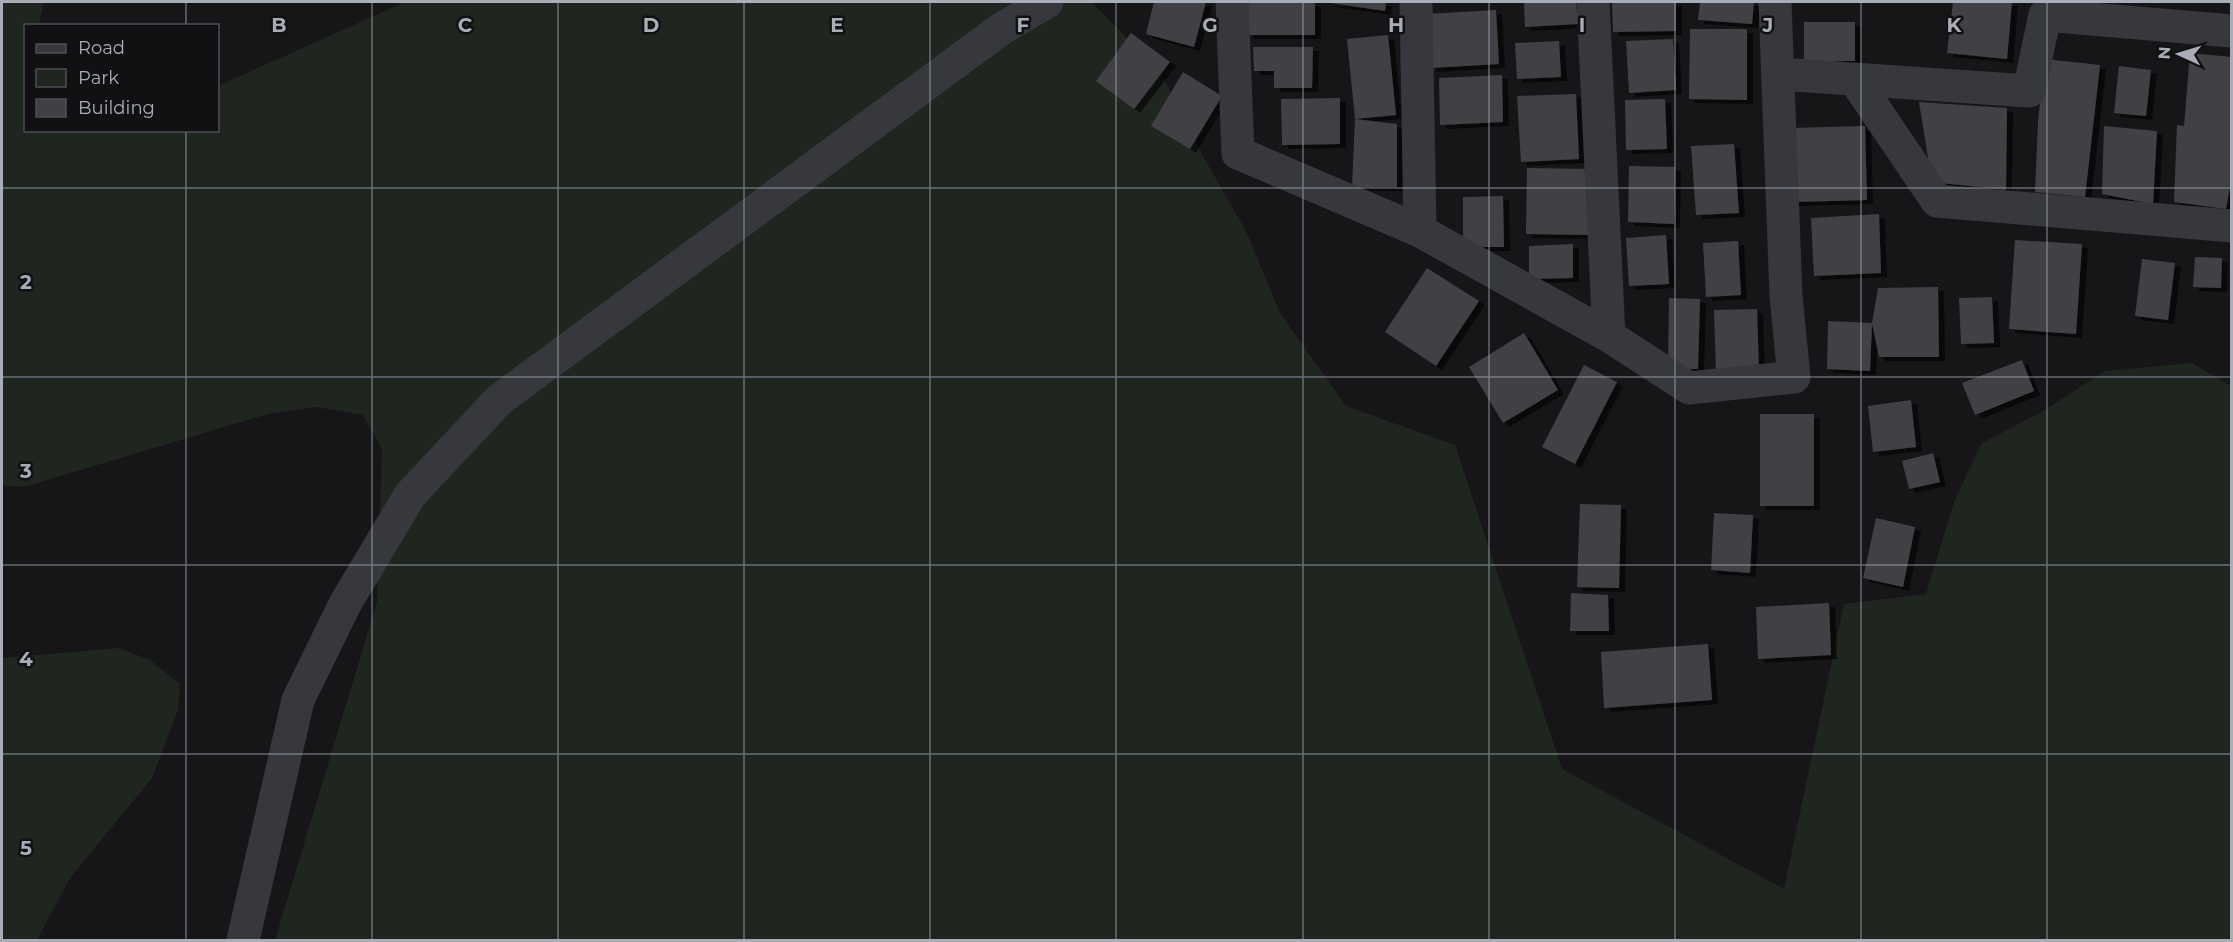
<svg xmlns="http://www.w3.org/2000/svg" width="2233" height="942" font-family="Montserrat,sans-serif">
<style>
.green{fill:#1e261f}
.building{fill:#404145;filter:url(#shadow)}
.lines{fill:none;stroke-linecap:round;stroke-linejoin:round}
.minor{stroke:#37383d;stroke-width:33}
.grid{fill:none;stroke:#a8adb8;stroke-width:1.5;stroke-opacity:0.55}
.grid-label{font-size:20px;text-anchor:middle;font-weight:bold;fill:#a8adb8;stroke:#111113;stroke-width:5;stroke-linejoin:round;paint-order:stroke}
</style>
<defs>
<filter id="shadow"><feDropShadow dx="6" dy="4" stdDeviation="0" flood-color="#0009"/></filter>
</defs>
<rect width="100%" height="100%" fill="#161618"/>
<!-- green -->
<g class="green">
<path d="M2 2H44L39 25 26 26V130H218V86L405 2H1092L1161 73 1203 156 1246 231 1280 313 1346 406 1455 445 1562 769 1784 889 1844 604 1926 594 1955 499 1982 443 2040 413 2105 371 2192 363 2231 386V940H275L377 602 382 449 363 415 316 407 268 414 24 487 2 485Z"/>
<path d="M119 648 150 660 180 684 178 710 152 778 70 878 37 940H2V658Z"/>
</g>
<!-- building -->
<g class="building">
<path d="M1154 2H1206L1194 47 1146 34Z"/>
<rect x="1247" y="2" width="68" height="33"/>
<path d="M1324 2H1386L1385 11Z"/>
<path d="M1524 2H1576L1578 24 1525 27Z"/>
<path d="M1612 2H1676V31L1613 32Z"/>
<path d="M1700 2H1754L1752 24 1698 20Z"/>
<path d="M1953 2H2012L2007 59 1947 53Z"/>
<path d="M1496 10 1499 64 1430 68 1427 14Z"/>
<rect x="1804" y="22" width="51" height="39"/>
<path d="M1690 29H1747V100L1689 99Z"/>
<path d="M1131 33 1170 62 1134 109 1096 81Z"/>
<path d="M1388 35 1396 115 1355 119 1397 124V187H1352L1355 119 1347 39Z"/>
<path d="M1673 39 1676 90 1629 93 1626 41Z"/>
<path d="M1559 41 1561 77 1517 79 1515 43Z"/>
<path d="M1253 47H1313L1312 88H1274V71H1254Z"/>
<path d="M2190 53 2232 57V176L2226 209 2174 202 2177 125 2184 126Z"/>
<path d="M2045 59 2100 65 2085 197 2035 192 2038 121Z"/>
<path d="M2119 66 2151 70 2146 116 2114 113Z"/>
<path d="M1183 72 1222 96 1190 149 1151 126Z"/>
<path d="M1502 75 1503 122 1440 125 1439 78Z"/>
<path d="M1576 94 1579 159 1521 162 1517 96Z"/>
<path d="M1340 98V144L1282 145 1281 99Z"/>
<path d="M1665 99 1667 149 1626 150 1625 100Z"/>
<path d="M1919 102 2007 108 2006 190 1932 182Z"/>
<path d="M1865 126 1867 200 1792 202 1790 128Z"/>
<path d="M2104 126 2157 131 2153 204 2102 194Z"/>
<path d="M1734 144 1739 213 1696 215 1691 146Z"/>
<path d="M1629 166 1675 167 1674 224 1628 222Z"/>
<path d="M1527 168 1589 169V235L1526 234Z"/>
<path d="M1503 196 1504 247H1463V197Z"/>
<path d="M1879 214 1881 273 1814 276 1811 218Z"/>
<path d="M1666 235 1669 284 1629 286 1626 238Z"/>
<path d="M2015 240 2082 244 2076 334 2009 329Z"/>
<path d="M1738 241 1741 295 1706 297 1703 243Z"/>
<path d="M1573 244V278L1529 279V246Z"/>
<path d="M2195 257 2222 258 2221 288 2193 287Z"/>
<path d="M2142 259 2175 263 2168 320 2135 316Z"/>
<path d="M1427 268 1479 301 1436 366 1385 332Z"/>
<path d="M1938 287 1939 357H1879L1872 323 1870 371 1827 369 1828 321 1872 323 1878 288Z"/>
<path d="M1992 297 1994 343 1961 344 1959 298Z"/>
<path d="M1669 298 1700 299 1698 369H1668Z"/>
<path d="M1757 309 1759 372 1716 373 1714 310Z"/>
<path d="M1524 333 1558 390 1503 423 1469 367Z"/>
<path d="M2022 360 2034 391 1975 415 1962 383Z"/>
<path d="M1584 365 1617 382 1575 464 1542 447Z"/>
<path d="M1911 400 1916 447 1873 452 1868 406Z"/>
<rect x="1760" y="414" width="54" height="92"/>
<path d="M1933 453 1940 482 1909 489 1902 461Z"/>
<path d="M1580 504 1621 505 1619 588 1577 587Z"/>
<path d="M1714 513 1753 515 1750 573 1711 570Z"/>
<path d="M1876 518 1915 527 1903 587 1863 578Z"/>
<path d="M1571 593 1608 595 1609 631H1570Z"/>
<path d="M1829 603 1831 655 1758 659 1756 607Z"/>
<path d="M1708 644 1712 700 1604 708 1601 652Z"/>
</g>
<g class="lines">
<!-- minor -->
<g class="minor">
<path d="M1232 2 1238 153 1420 231 1609 336 1689 388 1794 377 1786 296 1775 2"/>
<path d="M1416 2 1420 231"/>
<path d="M1593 2 1609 336"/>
<path d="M1779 74 2029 91 2045 15 2232 31"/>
<path d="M1855 80 1937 201 2232 226"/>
<path d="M243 940 298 700 345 604 410 495 499 400 1001 29 1047 2"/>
</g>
</g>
<!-- grid -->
<path class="grid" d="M186 2V26M372 2V940M558 2V940M744 2V940M930 2V940M1116 2V940M1303 2V940M1489 2V940M1675 2V940M1861 2V940M2047 2V940M186 130V940M2 188H2232M2 377H2232M2 565H2232M2 754H2232"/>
<g class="grid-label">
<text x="279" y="32">B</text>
<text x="465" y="32">C</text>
<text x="651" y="32">D</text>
<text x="837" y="32">E</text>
<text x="1023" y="32">F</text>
<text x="1210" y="32">G</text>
<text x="1396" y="32">H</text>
<text x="1582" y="32">I</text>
<text x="1768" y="32">J</text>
<text x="1954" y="32">K</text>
<text x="26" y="289">2</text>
<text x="26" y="478">3</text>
<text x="26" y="666">4</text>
<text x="26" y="855">5</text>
</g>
<!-- border -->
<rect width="2233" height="942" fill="none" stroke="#a8adb8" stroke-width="6"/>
<!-- legend -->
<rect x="24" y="24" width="195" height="108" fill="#111113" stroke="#4d4f55" stroke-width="1.5"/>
<rect x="36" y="44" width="30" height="9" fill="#37383d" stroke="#4d4f55" stroke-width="1.5"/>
<text x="78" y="54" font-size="18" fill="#a8adb8">Road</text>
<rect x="36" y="69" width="30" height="18" fill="#1e261f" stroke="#4d4f55" stroke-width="1.5"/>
<text x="78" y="84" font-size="18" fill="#a8adb8">Park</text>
<rect x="36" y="99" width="30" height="18" fill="#404145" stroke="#4d4f55" stroke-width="1.5"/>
<text x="78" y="114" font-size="18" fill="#a8adb8">Building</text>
<!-- north arrow -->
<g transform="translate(2179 54) rotate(274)" stroke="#111113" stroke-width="4.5" paint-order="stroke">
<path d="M0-4.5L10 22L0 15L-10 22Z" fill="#a8adb8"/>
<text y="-9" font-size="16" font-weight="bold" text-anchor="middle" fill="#a8adb8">N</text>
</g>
</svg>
